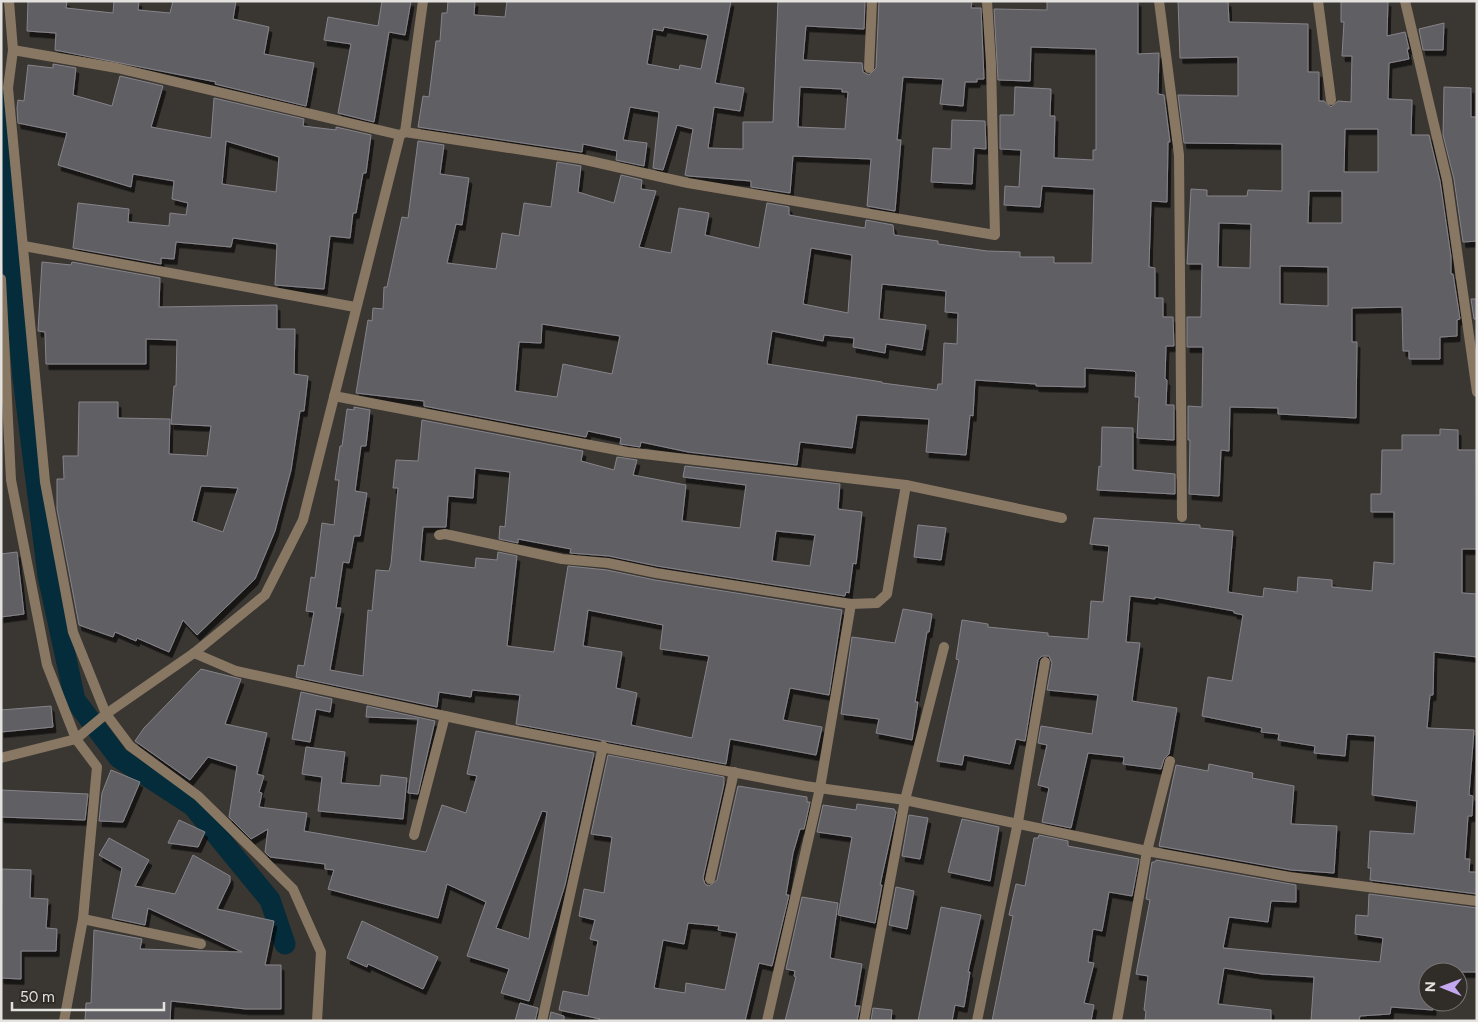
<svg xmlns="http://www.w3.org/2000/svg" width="1478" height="1022" font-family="Figtree,sans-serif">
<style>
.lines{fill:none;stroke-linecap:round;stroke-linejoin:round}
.canal{stroke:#052c3a;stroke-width:21}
.building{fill:#605e63;stroke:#86848a;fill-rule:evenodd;filter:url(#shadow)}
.minor{stroke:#887763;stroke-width:10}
.tertiary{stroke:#887763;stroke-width:10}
</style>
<defs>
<filter id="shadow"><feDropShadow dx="3" dy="5.5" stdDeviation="0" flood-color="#0009"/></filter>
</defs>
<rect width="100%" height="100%" fill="#3a3733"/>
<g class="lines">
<!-- canal -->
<path class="canal" d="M1 99 4 166 23 377 48 576 75 700 119 758 193 806 270 900 285 944"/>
</g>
<!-- building -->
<g class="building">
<path d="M28 1H67L66 8 113 13 114 1H139L138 10 170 13 173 1H236L233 19 269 27 264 54 314 63 306 106 215 84 216 82 55 50 56 33 27 31Z"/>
<path d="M382 1H411L405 35 389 32 374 122 338 113 351 44 324 40 328 17 378 26Z"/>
<path d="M448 1H475L474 15 505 17 507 1H731L715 83 744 88 740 111 714 107 708 148 743 149V122H773L778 1H865L864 29 806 26 803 60 862 63 863 72 869 75 876 68 879 1H972L971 8H981L984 79H977V82H965L963 106 940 104 943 79 903 77 897 140H901L895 211 867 206 871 159 793 156 790 193 751 187V181L689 176 685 175 693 129 677 125 663 170 653 168 659 112 630 107 623 140 647 143 644 166 616 160 617 151 583 144 582 152 418 127 423 96 429 97 436 41H440L442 13H447ZM664 27 708 35 701 69 680 65 679 70 647 64 653 29 663 31ZM800 87 842 89V92H848L845 129 798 127Z"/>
<path d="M1047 1H1138V54L1159 53 1158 94 1164 95 1170 142H1168L1167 202 1151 201 1149 267 1155 268V298H1163V317H1173L1174 346H1166L1165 379 1167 380 1166 405H1174V440L1137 438 1139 397H1135L1136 373 1134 371 1085 368V387L1036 386V384L975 380 973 416 970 415 966 455 926 452 929 419 857 415 852 448 800 442 797 465 688 452 641 442 640 447 628 445 620 444 621 438 588 431 586 437 424 406V401L356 393 368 320 372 321 373 308 383 309 384 287H387L402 217 408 218 418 141 444 145 440 174 469 178 462 225 456 224 447 263 496 269 502 233 519 236 524 203 551 207 557 162 581 166 578 192 614 203 621 175 642 180 641 189 656 191 639 247 671 253 679 208 709 213 705 235 759 248 767 203 789 207V215L828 222 865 228 866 220 893 225 894 235 938 241V244L987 251 1020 252V257H1054V263H1092L1094 189 1042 186 1040 207 1004 205 1005 186 1019 187 1021 150 1000 149V115H1014L1015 87 1051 89 1050 116H1055L1054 158 1093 160V150H1096V49L1031 47 1030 81 998 80 994 9 1047 10ZM811 248 852 255 848 313 803 304ZM882 284 946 291 945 312 958 313 957 344 944 343 942 384H938L937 390 882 383V382L767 364 772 331 823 341 824 335 854 338 853 347 885 353 886 344 922 350 926 325 879 319ZM542 324 620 336 612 374 563 364 557 397 515 391 519 342 541 343Z"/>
<path d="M1178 1H1228L1229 22 1308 24V72H1319V101H1324L1331 107 1338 101 1351 102 1352 56H1342L1344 22H1341V1H1388L1387 36 1405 32 1409 49H1407L1409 59 1389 63 1388 99 1412 100 1411 135H1429L1440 181 1451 257V274H1453L1460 319 1457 320V336L1440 337V359H1409V351H1403L1402 307 1352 308V342H1357L1356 418 1278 414V408L1230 407 1229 451 1221 450 1219 496 1189 494 1190 440H1188V406L1202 407 1203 347H1187V317H1201L1202 264H1187L1191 189 1207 190V196H1247L1248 190 1282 191V144L1184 143 1178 95 1238 96V57L1180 58ZM1345 129H1378V172H1344ZM1309 191H1342V223H1308ZM1219 223 1251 224 1250 268 1218 267ZM1280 266 1328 267V306L1280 304Z"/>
<path d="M1444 23 1443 50H1423L1419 29Z"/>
<path d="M53 64 76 68 73 95 112 106 120 76 163 86 151 127 211 138 214 98 304 119 303 126 336 130V127L371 135 366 173H363L356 213H353L350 238 330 236 324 289 275 285 277 244 233 238 231 247 176 242 174 259 161 258V264L73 248 78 203 129 209 128 222 169 226 170 213 186 215 188 203 172 199 174 181 133 174 131 187 58 165 67 133 18 123 17 108 18 100 24 101 28 65 53 68ZM226 141 279 157 276 192 222 184Z"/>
<path d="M1444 87 1471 88V117H1477V241L1463 242 1454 179 1443 135Z"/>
<path d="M952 120 985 121 986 149 974 148 972 184 931 182 933 148 951 149Z"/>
<path d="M42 262 71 265 72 262 160 278 159 307 277 305V329H295L294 374 308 376 304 411H300L291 470 275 531 255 579 197 635 183 620 169 652 137 638 136 641 115 632 113 637 79 625 57 509V479H64L63 456H78L79 402H118V418L170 419 169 454 207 456 211 426 171 424 174 386H176L177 340 146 339V364H46L45 332 38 331ZM201 486 238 488 223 532 192 521Z"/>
<path d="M1471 299H1477V319H1474Z"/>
<path d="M354 407 370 410 366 446H361L355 491 367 493 360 536H354L349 563 343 562 336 608H341L330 670 363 676 368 610 372 611 376 570 389 571 391 564 398 488H393L396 460 418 461 422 420 583 451 581 461 614 470 617 457 637 460 633 475 686 485 682 521 740 528 746 485 683 477 685 466 840 484 838 509 862 512 856 564 853 563 849 593 846 592 845 596 657 566 609 556 570 553 571 549 518 539V543L499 539 500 526 505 527 510 472 475 468 473 498 448 496 446 527H423L420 561 475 568 476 558 497 560 498 552 517 556 507 646 554 652 568 566 607 570 655 580 842 610 829 695 790 688 783 720 822 727 816 755 730 739 726 764 516 724 520 695 472 690 471 697 439 692 437 707 296 677 298 665 304 666 314 612 306 611 311 577 315 578 322 523 334 525 339 480H335L340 446H342L347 409 354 410ZM776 531 815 535 810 566 772 561ZM588 610 663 625 660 649 709 656 692 738 631 725 637 693 616 688 622 652 583 646Z"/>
<path d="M1102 427 1133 428V470L1175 474V494L1097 490 1099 466 1101 467Z"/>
<path d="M1440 429 1458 430V450H1476L1477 549H1462V593L1477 594V657L1434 652 1433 695H1430L1427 728 1474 730 1469 795 1473 796 1472 816H1468L1465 859H1470L1469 872H1477V894L1370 880 1371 868H1368L1370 831 1414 834 1417 801 1372 795 1375 736 1347 734 1345 756 1314 753 1315 746 1278 740 1279 734 1261 732 1262 728 1202 716 1208 677 1232 681 1243 615 1234 613V611L1155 597V599L1130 596 1126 642 1140 643 1132 701 1177 708 1169 754 1164 759 1161 769 1123 764 1124 757 1088 753 1071 828 1042 822 1049 788 1038 785 1047 745 1038 743 1041 726 1092 734 1098 695 1047 690 1052 663 1049 656H1042L1038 660 1025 741 1016 739 1010 764 964 755 962 765 937 761 959 660 956 659 962 620 988 624V627L1048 633V636L1088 639 1091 601 1103 602 1109 546 1090 544 1094 518 1200 525V528L1233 531 1228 592 1263 597 1264 588 1297 592 1298 577 1332 580V587L1372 591 1374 562 1394 564V512H1371V494H1381L1382 450H1402V435H1440Z"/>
<path d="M918 525 946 528 941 560 914 557Z"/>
<path d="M17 552 24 614 1 617V554Z"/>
<path d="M903 609 932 614 929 632H927L915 702H918L912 740 876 733 879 719 841 714 852 637 895 643Z"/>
<path d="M201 669 241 679 225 724 267 733 257 774 264 776 259 792 262 793 259 807 307 813 304 831 426 852 442 805 466 813 477 776 467 774 476 731 594 753 565 885 529 1001 501 993 509 969 467 956 486 902 447 884 438 918 328 889 334 870 325 869V864L270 857 265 852 268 829 251 839 229 817 237 766 208 757 190 780 135 741 144 728ZM542 811 547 812 529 939 496 928Z"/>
<path d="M301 692 332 699 330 712 316 709 310 742 292 739Z"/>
<path d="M51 706 53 727 1 732V710Z"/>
<path d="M367 706 435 721 418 794 408 793 418 719 366 717Z"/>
<path d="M306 747 345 752 341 783 380 786 381 775 407 778 403 819 318 811 322 777 302 774Z"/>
<path d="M608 755 724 777V784L703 878 705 884 709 886 717 880 738 786 807 797V802H810L804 829H800L793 853 786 895H789L772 966 759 963 745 1021H599L600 1019 559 1010 563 991 588 996 598 941 590 939 595 920 579 916 584 889 604 893 612 837 591 834ZM688 923 719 926 718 930 737 933 725 990 686 983 685 993 654 988 663 940 684 944Z"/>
<path d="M1209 764 1253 773 1252 778 1294 786 1291 824 1337 826 1334 873 1291 870 1159 846 1176 765 1208 771Z"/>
<path d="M111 770 140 782 123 822 99 821 102 793Z"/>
<path d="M1 790 88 794 85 820 1 817Z"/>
<path d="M857 804 894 809 896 812 880 885H882L875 923 838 915 852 837 817 832 823 805 856 810Z"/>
<path d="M909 815 928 818 920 859 902 856Z"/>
<path d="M962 819 999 827 990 881 948 872Z"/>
<path d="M179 820 205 832 198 847 168 843Z"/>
<path d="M1039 835 1068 841V846L1139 859 1132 896 1109 892 1102 931 1093 929 1088 962 1094 963 1084 1003 1094 1005 1091 1021H992L1013 916 1009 915 1016 884 1025 886 1034 838H1038Z"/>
<path d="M109 838 149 860 135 886 175 894 193 855 230 876V882L217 909 274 921 265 965H281V1009H246L171 1001 170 1021H85L86 1003H91L94 930 142 939 140 949 242 952 148 908 145 925 112 918 122 868 99 855Z"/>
<path d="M1156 860 1296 885V902L1271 901 1268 922 1229 917 1223 948 1380 962 1383 938 1355 934 1356 915 1368 916 1369 894 1477 908V972H1428V1002H1433V1010L1391 1007 1390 1014 1360 1016 1359 1021H1311L1314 977 1262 974 1224 968 1218 1004 1271 1010V1021H1145L1146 1011 1144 1010 1148 976 1136 974 1150 900 1146 899 1152 862H1155Z"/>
<path d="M2 869 31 870 30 898 48 899 46 928 57 929 56 951H21V979L1 978Z"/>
<path d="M896 887 914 891 907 929 889 925Z"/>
<path d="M802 897 838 903 830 958 862 964 855 1006H860L857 1021H785L796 977 794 976 795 971 786 969Z"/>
<path d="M941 907 981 915 968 972H970L964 1007 955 1005 952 1021H918Z"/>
<path d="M362 921 438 957 423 989 368 964 367 967 347 958Z"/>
<path d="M520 1003 538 1008 535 1021H515Z"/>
<path d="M873 1008 892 1010 891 1021H871Z"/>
<path d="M551 1012 564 1016V1021H549Z"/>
</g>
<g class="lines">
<!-- minor -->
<g class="minor">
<path d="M9 1 13 50 8 88 45 482 73 632 106 714 130 746 198 796 293 889 321 952 317 1021"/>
<path d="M1159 1 1179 155 1182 517"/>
<path d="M1318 1 1331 100"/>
<path d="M1405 1 1447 180 1477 392"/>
<path d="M13 50 117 68 400 135"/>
<path d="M869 68 872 1"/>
<path d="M405 132 581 159 688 183 995 235 991 64 987 1"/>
<path d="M24 246 355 307"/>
<path d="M1 279 11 480 47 665 76 739 97 767 83 919 64 1021"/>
<path d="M334 396 627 452 906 485 1062 518"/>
<path d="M439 535 445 534 562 559 608 563 656 573 851 604 877 603 887 594 906 485"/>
<path d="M194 653 236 671 496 727 805 786 905 800 1147 851 1290 877 1477 901"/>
<path d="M414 835 445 716"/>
<path d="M710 879 734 772"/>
<path d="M83 919 201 944"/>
<path d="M542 1021 603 746"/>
<path d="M767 1021 820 788 851 604"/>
<path d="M864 1021 905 800 944 647"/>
<path d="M977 1021 1018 822 1045 662"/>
<path d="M1117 1021 1147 851 1170 761"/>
</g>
<!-- tertiary -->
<path class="tertiary" d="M1 758 76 739 106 714 194 653 265 595 303 520 400 135 405 132 423 1"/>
</g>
<!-- border -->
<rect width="1478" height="1022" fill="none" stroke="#e4e2df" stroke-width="5"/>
<!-- north arrow -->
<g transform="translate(1443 987) rotate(271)"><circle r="24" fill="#302d29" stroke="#787572"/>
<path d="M0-4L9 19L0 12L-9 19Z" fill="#c4a7f1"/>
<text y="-8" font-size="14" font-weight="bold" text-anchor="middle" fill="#e4e2df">N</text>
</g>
<!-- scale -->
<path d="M12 1002v8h152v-8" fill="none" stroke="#e4e2df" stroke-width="2.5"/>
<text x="20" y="1002" font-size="15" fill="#e4e2df" stroke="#302d29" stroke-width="4" paint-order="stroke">50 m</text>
</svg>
